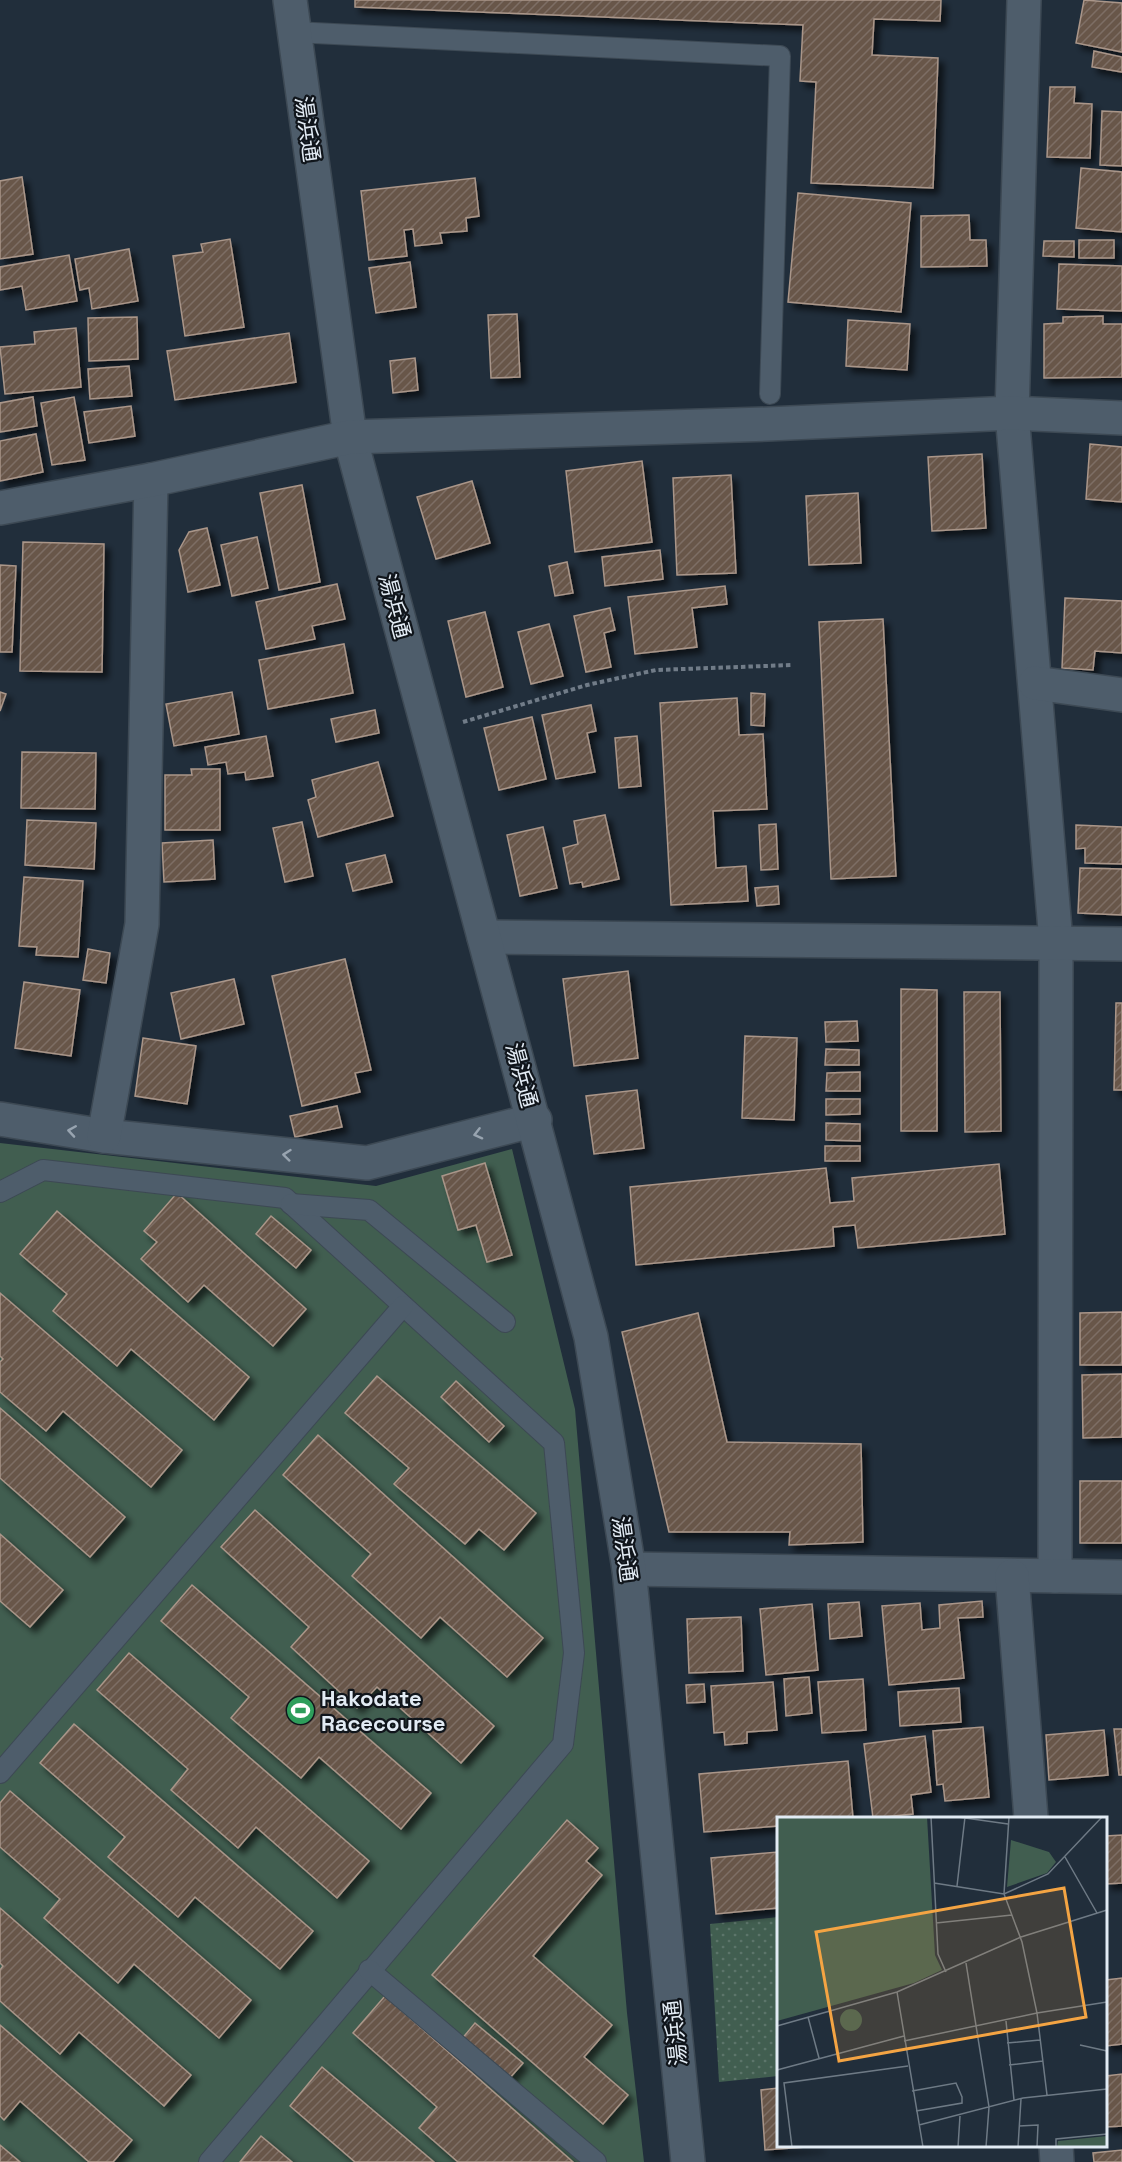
<svg xmlns="http://www.w3.org/2000/svg" width="1122" height="2162" font-family="'Space Grotesk','Noto Sans JP',sans-serif">
<style>
.grass{fill:#415e50}
.park{fill:url(#park-dots)}
.building{fill:url(#building-hatch);stroke:#aa9689;stroke-width:1.5;filter:url(#shadow)}
.lines{fill:none;stroke-linecap:round;stroke-linejoin:round}
.service-casing{stroke:#3d4954;stroke-width:22}
.minor-casing{stroke:#3d4954;stroke-width:36}
.tertiary-casing{stroke:#3d4954;stroke-width:36}
.path{stroke:#717c88;stroke-width:4;stroke-dasharray:4.5 3;stroke-linecap:butt}
.service{stroke:#4e5d6b;stroke-width:20}
.minor{stroke:#4e5d6b;stroke-width:33}
.tertiary{stroke:#4e5d6b;stroke-width:33}
.oneway{stroke:#98a4b0}
.labels{text-anchor:middle;stroke-width:4.5;stroke-linejoin:round;paint-order:stroke}
.street-label{font-size:22px;fill:#e2ebf4;stroke:#10151b}
.poi-label{font-size:22px;font-weight:bold;fill:#e2ebf4;stroke:#10151b;text-anchor:start}
.inset-road{fill:none;stroke:#6e7a85;stroke-width:1.5}
.view{fill:#f4a443;fill-opacity:0.15;stroke:#f4a443;stroke-width:3}
.inset-edge{fill:none;stroke:#e2ebf4;stroke-width:3}
</style>
<defs>
<pattern id="park-dots" width="8" height="8" patternUnits="userSpaceOnUse" patternTransform="scale(1.5)"><rect width="8" height="8" fill="#415e50"/><path d="M2 2h.1M6 6h.1" fill="none" stroke="#5c756a" stroke-width="1.8" stroke-linecap="round"/></pattern>
<pattern id="building-hatch" width="6" height="6" patternUnits="userSpaceOnUse" patternTransform="scale(1.5)"><rect width="6" height="6" fill="#68564a"/><path d="M-1 1l2-2M0 6l6-6M5 7l2-2" fill="none" stroke="#7d6e65"/></pattern>
<filter id="shadow"><feDropShadow dx="5.5" dy="5.5" stdDeviation="3" flood-color="#0009"/></filter>
</defs>
<rect width="100%" height="100%" fill="#212e3b"/>
<!-- grass -->
<path class="grass" d="M0 1143 376 1186 512 1149 575 1409 627 2013 644 2162H0Z"/>
<!-- park -->
<path class="park" d="M778 1917V2076L719 2082 710 1924Z"/>
<!-- building -->
<g class="building">
<path d="M355 0H941L940 21 874 19 872 55 938 58 933 188 811 183 816 82 800 81 803 25 355 7Z"/>
<path d="M1084 0 1122 3V52L1076 43Z"/>
<path d="M1094 51 1122 57V72L1092 67Z"/>
<path d="M1050 87H1075L1074 103 1092 104 1090 158 1047 157Z"/>
<path d="M1102 111 1122 112V166L1100 165Z"/>
<path d="M1081 168 1122 172V232L1076 228Z"/>
<path d="M22 177 33 254 0 259V181Z"/>
<path d="M475 178 479 216 466 218 467 231 440 233 442 243 415 246 413 229 404 230 407 256 369 260 361 191Z"/>
<path d="M798 193 911 203 901 312 788 302Z"/>
<path d="M969 215 970 240H986L987 266 921 267V216Z"/>
<path d="M230 239 244 327 185 336 173 256 203 252 201 244Z"/>
<rect x="1079" y="240" width="35" height="18"/>
<path d="M1044 241H1074V257L1043 256Z"/>
<path d="M129 249 138 301 92 309 89 288 80 290 75 259Z"/>
<path d="M69 255 77 301 26 310 22 286 0 290V267Z"/>
<path d="M410 262 416 307 376 313 369 268Z"/>
<path d="M1059 264 1122 266V311L1057 309Z"/>
<path d="M517 314 520 377 491 378 488 315Z"/>
<path d="M1103 316V324H1122V377L1044 378V324L1063 323V317Z"/>
<path d="M137 317 138 359 89 361 88 318Z"/>
<path d="M848 320 910 324 907 370 846 366Z"/>
<path d="M76 328 81 387 5 394 0 347 35 344 34 332Z"/>
<path d="M289 333 296 382 175 400 167 351Z"/>
<path d="M415 358 418 390 393 393 390 361Z"/>
<path d="M129 366 132 396 90 399 88 369Z"/>
<path d="M33 397 37 426 0 432V403Z"/>
<path d="M74 397 85 460 52 465 41 403Z"/>
<path d="M131 406 135 436 89 443 84 412Z"/>
<path d="M36 434 43 472 0 481V441Z"/>
<path d="M1090 444 1122 447V502L1086 499Z"/>
<path d="M982 454 986 528 932 531 928 457Z"/>
<path d="M642 461 652 542 575 552 566 471Z"/>
<path d="M731 475 736 573 677 575 673 478Z"/>
<path d="M472 481 490 543 436 559 417 497Z"/>
<path d="M302 485 320 582 279 590 260 493Z"/>
<path d="M858 493 861 563 809 565 806 496Z"/>
<path d="M207 528 220 585 188 592 179 550 189 532Z"/>
<path d="M257 537 268 588 232 596 221 545Z"/>
<path d="M23 542 104 544 102 672 20 671Z"/>
<path d="M660 550 663 579 605 586 602 557Z"/>
<path d="M567 562 573 593 555 596 549 566Z"/>
<path d="M0 565 16 566 12 652H0Z"/>
<path d="M337 584 345 619 312 626 315 639 266 649 256 602Z"/>
<path d="M725 586 727 604 692 608 697 647 635 654 628 597Z"/>
<path d="M1065 598 1122 601V653L1095 651 1093 670 1062 668Z"/>
<path d="M610 608 615 630 604 633 611 667 586 672 574 616Z"/>
<path d="M485 612 503 687 466 697 448 621Z"/>
<path d="M883 619 896 876 831 879 819 622Z"/>
<path d="M549 624 563 676 531 684 518 632Z"/>
<path d="M344 644 353 693 268 709 259 660Z"/>
<path d="M0 692 6 694 0 711Z"/>
<path d="M232 692 239 734 174 746 166 704Z"/>
<path d="M751 693 765 694 764 726 751 725Z"/>
<path d="M737 698 739 735 763 734 767 809 713 811 716 868 746 866 748 901 671 905 660 703Z"/>
<path d="M591 705 596 731 587 733 595 772 556 779 542 715Z"/>
<path d="M375 710 379 733 336 742 331 719Z"/>
<path d="M532 717 546 779 499 790 484 728Z"/>
<path d="M266 736 273 776 246 780 245 772 228 774 226 762 208 765 205 747Z"/>
<path d="M637 736 641 786 619 788 615 738Z"/>
<path d="M22 752 96 753 95 809 21 808Z"/>
<path d="M378 762 393 816 318 837 308 800 316 797 312 780Z"/>
<path d="M191 769H220V830H165V775H192Z"/>
<path d="M605 815 619 879 583 887 582 882 570 884 563 848 578 844 574 821Z"/>
<path d="M27 820 96 823 94 869 25 865Z"/>
<path d="M302 822 313 876 285 882 273 828Z"/>
<path d="M776 824 778 869 761 870 759 825Z"/>
<path d="M1076 825 1122 827V864L1085 863V848L1076 849Z"/>
<path d="M543 827 557 888 520 896 507 835Z"/>
<path d="M213 840 215 879 164 882 162 843Z"/>
<path d="M385 855 392 882 353 891 346 864Z"/>
<path d="M1080 868 1122 869V915L1078 913Z"/>
<path d="M24 877 83 881 78 957 36 955 37 947 19 946Z"/>
<path d="M778 886 779 904 757 906 755 888Z"/>
<path d="M88 949 110 953 106 983 83 980Z"/>
<path d="M345 959 371 1070 355 1073 360 1092 302 1106 272 976Z"/>
<path d="M628 971 638 1058 574 1066 563 979Z"/>
<path d="M234 979 244 1024 181 1039 171 993Z"/>
<path d="M24 982 80 990 71 1056 15 1048Z"/>
<path d="M901 989 937 990V1131H901Z"/>
<path d="M964 992H1000L1001 1131 965 1132Z"/>
<path d="M1116 1003H1122V1090H1114Z"/>
<path d="M857 1021 858 1041 826 1042 825 1022Z"/>
<path d="M745 1036 797 1038 794 1120 742 1118Z"/>
<path d="M143 1038 196 1046 187 1104 135 1096Z"/>
<path d="M826 1049 859 1050V1065H825Z"/>
<path d="M860 1072V1091H826L827 1073Z"/>
<path d="M637 1090 644 1148 594 1154 586 1096Z"/>
<path d="M826 1099H860V1114L826 1115Z"/>
<path d="M337 1106 342 1127 295 1137 290 1116Z"/>
<path d="M826 1123 860 1124V1141L826 1140Z"/>
<rect x="825" y="1146" width="35" height="15"/>
<path d="M485 1163 512 1255 487 1262 476 1225 458 1230 442 1176Z"/>
<path d="M999 1164 1005 1234 858 1248 855 1225 833 1227 834 1246 636 1265 630 1187 826 1168 830 1203 854 1201 852 1178Z"/>
<path d="M177 1193 306 1309 273 1346 204 1285 188 1302 141 1259 157 1242 144 1231Z"/>
<path d="M57 1211 249 1377 214 1420 131 1349 117 1366 53 1311 67 1294 20 1254Z"/>
<path d="M271 1216 311 1250 296 1268 256 1234Z"/>
<path d="M0 1293 182 1450 151 1487 63 1411 46 1431 0 1392V1362L3 1359 0 1356Z"/>
<path d="M1122 1312V1365H1080V1313Z"/>
<path d="M698 1313 727 1442 861 1444 863 1542 789 1545 790 1532H669L622 1332Z"/>
<path d="M1122 1374V1437L1083 1438 1082 1375Z"/>
<path d="M377 1376 536 1513 504 1550 479 1529 465 1544 394 1484 409 1468 345 1413Z"/>
<path d="M456 1381 504 1426 489 1442 441 1397Z"/>
<path d="M0 1408 125 1517 90 1557 0 1478Z"/>
<path d="M318 1435 543 1638 507 1677 440 1617 421 1638 352 1576 371 1554 283 1475Z"/>
<rect x="1080" y="1481" width="42" height="62"/>
<path d="M255 1510 494 1726 461 1763 377 1687 357 1708 291 1647 309 1627 221 1547Z"/>
<path d="M0 1534 63 1590 30 1627 0 1601Z"/>
<path d="M192 1585 431 1793 401 1829 319 1757 301 1778 231 1718 249 1697 161 1621Z"/>
<path d="M982 1601 983 1617 958 1618 964 1678 889 1685 882 1606 920 1603 922 1630 940 1628 939 1605Z"/>
<path d="M859 1602 862 1636 830 1639 828 1604Z"/>
<path d="M812 1604 818 1670 766 1675 760 1609Z"/>
<path d="M741 1617 743 1671 689 1673 687 1619Z"/>
<path d="M129 1653 369 1861 337 1898 256 1827 238 1848 171 1790 188 1769 97 1690Z"/>
<path d="M809 1677 812 1713 786 1716 784 1679Z"/>
<path d="M863 1679 866 1730 822 1733 818 1682Z"/>
<path d="M773 1682 777 1730 747 1732V1743L725 1745 724 1732 714 1733 711 1686Z"/>
<path d="M704 1684 705 1702 687 1703 686 1685Z"/>
<path d="M959 1688 961 1722 900 1726 898 1692Z"/>
<path d="M74 1724 313 1931 280 1969 195 1897 178 1917 108 1857 125 1837 40 1763Z"/>
<path d="M983 1727 989 1797 945 1801 943 1784 937 1785 933 1731Z"/>
<path d="M1114 1729H1122V1775H1119Z"/>
<path d="M1104 1730 1108 1775 1049 1780 1046 1735Z"/>
<path d="M925 1736 931 1792 911 1795 913 1814 873 1818 864 1744Z"/>
<path d="M848 1761 853 1818H778V1826L704 1832 699 1774Z"/>
<path d="M10 1791 251 2000 219 2038 134 1964 118 1983 44 1918 60 1899 0 1847V1803Z"/>
<path d="M567 1820 598 1848 586 1861 602 1875 533 1956 612 2025 584 2057 628 2095 603 2124 432 1975Z"/>
<path d="M1122 1835V1883L1106 1884V1836Z"/>
<path d="M778 1852V1908L716 1914 711 1858Z"/>
<path d="M0 1908 191 2075 164 2106 79 2032 60 2054 0 2001V1970L3 1966 0 1963Z"/>
<path d="M1122 1978V2044L1106 2046V1980Z"/>
<path d="M385 1996 573 2162H458L419 2128 437 2107 353 2033Z"/>
<path d="M475 2023 523 2063 508 2080 461 2040Z"/>
<path d="M0 2025 132 2140 113 2162H89L20 2101 4 2120 0 2116Z"/>
<path d="M322 2067 434 2162H355L290 2106Z"/>
<path d="M1122 2074V2126L1106 2127V2076Z"/>
<path d="M778 2088V2146H820L765 2150 761 2090Z"/>
<path d="M261 2136 292 2162H240Z"/>
<path d="M0 2145 20 2162H0Z"/>
<path d="M1122 2150V2162H1094L1093 2153Z"/>
</g>
<g class="lines">
<defs>
<g id="service">
<path d="M294 32 780 56 770 394"/>
<path d="M0 1192 43 1170 285 1198 554 1443 574 1653 563 1744 209 2162"/>
<path d="M291 1204 369 1210 505 1322"/>
<path d="M0 1773 403 1306"/>
<path d="M369 1970 596 2162"/>
</g>
<g id="minor">
<path d="M1024 0 1012 413 1056 942 1055 1576"/>
<path d="M1035 683 1122 695"/>
<path d="M484 937 1122 944"/>
<path d="M0 1119 104 1136 367 1163 535 1120"/>
<path d="M104 1136 142 924 151 480"/>
<path d="M629 1569 1122 1577"/>
<path d="M1012 1576 1031 1818"/>
<path d="M1056 2146 1057 2162"/>
</g>
<g id="tertiary">
<path d="M290 0 350 437 591 1337 629 1569 688 2162"/>
<path d="M0 508 151 480 350 437 768 424 1012 413 1122 418"/>
</g>
</defs>
<!-- service casing -->
<use href="#service" class="service-casing"/>
<!-- minor casing -->
<use href="#minor" class="minor-casing"/>
<!-- tertiary casing -->
<use href="#tertiary" class="tertiary-casing"/>
<!-- path -->
<path class="path" d="M463 722 587 685 656 670 792 665"/>
<!-- service -->
<use href="#service" class="service"/>
<!-- minor -->
<use href="#minor" class="minor"/>
<!-- tertiary -->
<use href="#tertiary" class="tertiary"/>
</g>
<!-- one-way arrows -->
<defs><path id="oneway-chevron" d="M-2-3.5L2.5 0L-2 3.5" fill="none" stroke-width="1.6" stroke-linecap="round" stroke-linejoin="round" transform="scale(1.5)"/></defs>
<g class="oneway">
<use href="#oneway-chevron" transform="translate(72 1131) rotate(-171)"/>
<use href="#oneway-chevron" transform="translate(478 1134) rotate(166)"/>
<use href="#oneway-chevron" transform="translate(287 1155) rotate(-174)"/>
</g>
<!-- icons -->
<defs>
<symbol id="stadium-disc" viewBox="-11 -11 22 22"><circle r="9.5" fill="#2e9e5b" stroke="#10151b"/><path d="M0-5a6.5 5 0 1 0 0 10a6.5 5 0 1 0 0-10ZM-3.5-1.8h7v3.6h-7Z" fill="#fff"/></symbol>
</defs>
<g fill-rule="evenodd">
<use href="#stadium-disc" x="284" y="1694" width="33" height="33"/>
</g>
<g class="labels">
<!-- street labels -->
<g class="street-label">
<text transform="translate(308 129) rotate(82)" y="8">湯浜通</text>
<text transform="translate(395 606) rotate(75)" y="8">湯浜通</text>
<text transform="translate(522 1075) rotate(75)" y="8">湯浜通</text>
<text transform="translate(625 1549) rotate(82)" y="8">湯浜通</text>
<text transform="translate(675 2033) rotate(-96)" y="8">湯浜通</text>
</g>
<!-- poi labels -->
<g class="poi-label">
<text x="321" y="1706">Hakodate<tspan x="321" dy="25">Racecourse</tspan></text>
</g>
</g>
<!-- overview -->
<g transform="translate(777 1817)">
<rect width="330" height="330" fill="#212e3b"/>
<path d="M0 0H150L158 138 165 153 137 166 0 204Z" fill="#415e50"/>
<path d="M234 23 272 35 279 45 270 56 230 70ZM63 203a11 11 0 1 1 22 0a11 11 0 1 1-22 0ZM330 319V330H280L281 324Z" fill="#415e50"/>
<path class="inset-road" d="M154 0 161 137 169 155M181 0 231 7M232 0 227 77 245 125 260 196 270 278M288 40 320 96M157 66 227 77 271 57 325 0M180 69 188 0M159 106 235 98M189 146 212 290 209 330M120 175 146 330M31 200 42 241M229 204 237 283M0 209 120 175 244 120 330 93M127 224 260 196 330 185M230 226 263 223M303 228 330 234M232 248 266 244M0 253 127 219M135 274 179 266 185 280V286L139 294M142 308 246 281 330 272M242 309 261 308 260 330M15 330 7 266 131 249M181 330 183 299M241 330 244 282M279 330V322L330 317"/>
<path class="view" d="M287 71 309 200 62 244 39 115Z"/>
<rect width="330" height="330" class="inset-edge"/>
</g>
</svg>
